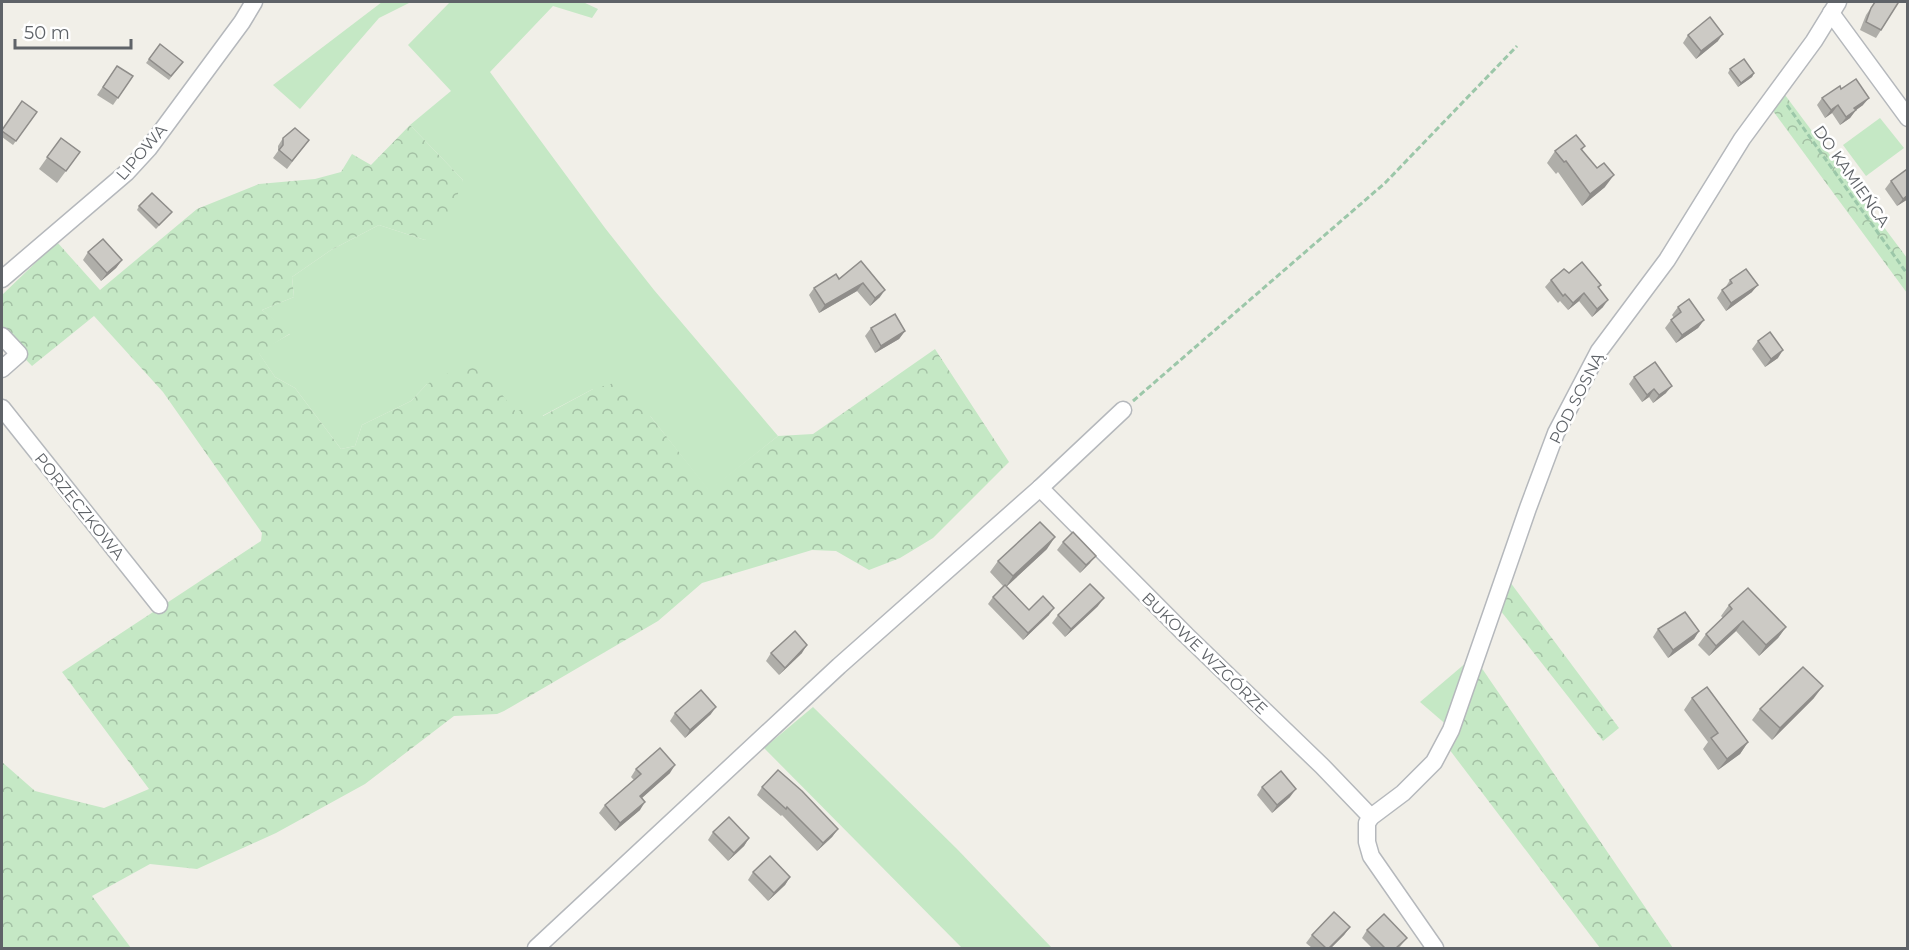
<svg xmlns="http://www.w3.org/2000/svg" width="1909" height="950" font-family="Montserrat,sans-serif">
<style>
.green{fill:#c5e8c5}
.forest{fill:url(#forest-crowns)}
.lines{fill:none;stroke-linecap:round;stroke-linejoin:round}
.minor-casing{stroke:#b5b8bc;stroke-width:19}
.path{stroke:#9cc7a9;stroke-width:3;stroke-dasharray:6 3;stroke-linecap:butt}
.minor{stroke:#fff;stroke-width:16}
.wall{fill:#afaea9}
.shaded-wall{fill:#8f8d8a}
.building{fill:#cccac5;stroke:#8f8d8a;stroke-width:1.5}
.labels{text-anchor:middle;stroke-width:5;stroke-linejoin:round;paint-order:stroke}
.street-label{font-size:16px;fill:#5f6368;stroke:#fff}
</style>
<defs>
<pattern id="forest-crowns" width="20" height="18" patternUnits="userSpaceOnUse" patternTransform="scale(1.5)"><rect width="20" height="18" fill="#c5e8c5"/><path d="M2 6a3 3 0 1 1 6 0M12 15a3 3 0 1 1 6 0" fill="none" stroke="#a3c0a4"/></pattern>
</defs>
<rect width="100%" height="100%" fill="#f1efe8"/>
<!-- green -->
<g class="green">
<path d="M382 2H411L379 18 300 109 273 85Z"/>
<path d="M450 2H583L598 9 592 18 553 6 490 72 605 228 654 290 778 436 709 491 651 417 593 389 542 416 516 412 427 384 411 401 362 425 355 446 341 449 295 388 275 377 258 352 290 334 262 310 294 297 292 277 331 250 379 225 425 240 463 180 410 125 451 91 408 45Z"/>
<path d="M1880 118 1904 148 1866 176 1843 145Z"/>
<path d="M1474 656 1449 727 1420 702Z"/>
<path d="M813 707 957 849 1052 948H962L764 748Z"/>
</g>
<!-- forest -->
<g class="forest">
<path d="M1785 95 1907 258V293L1773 111Z"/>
<path d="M410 125 463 180 448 221 425 240 379 225 331 250 292 277 294 297 262 310 291 333 259 353 275 377 295 388 341 449 355 446 362 425 411 401 427 384 474 360 516 412 536 402 543 416 593 389 614 383 651 417 709 490 778 436 813 434 935 349 1009 462 933 538 900 558 869 570 836 551 812 550 702 583 658 621 504 711 497 714 454 716 365 784 276 833 197 869 150 864 92 896 131 948H2V762L35 791 104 808 149 789 62 672 261 541 262 533 163 392 94 316 32 366 2 335V295L57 242 100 290 197 209 259 184 315 179 341 172 352 154 371 165Z"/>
<path d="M1510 582 1619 728 1603 741 1500 610Z"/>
<path d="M1481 667 1673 948H1600L1449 749Z"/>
</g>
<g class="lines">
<defs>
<g id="minor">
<path d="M1831 13 1908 118"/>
<path d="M2 279 126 173 149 148 242 22 254 2"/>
<path d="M2 336 19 354 2 369"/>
<path d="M2 408 159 605"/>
<path d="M1040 488 1186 635 1322 766 1371 817"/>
<path d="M536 948 839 666 1040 488 1123 410"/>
<path d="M1435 948 1371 856 1367 842V823L1371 817 1403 793 1434 762 1451 730 1528 508 1556 433 1599 351 1667 260 1742 139 1814 41 1838 2"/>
</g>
</defs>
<!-- minor casing -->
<use href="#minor" class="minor-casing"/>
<!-- path -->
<g class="path">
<path d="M1787 105 1908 275"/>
<path d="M1133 401 1385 183 1517 46"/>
</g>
<!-- minor -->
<use href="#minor" class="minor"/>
</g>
<!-- wall -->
<g class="wall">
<path d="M1875 2 1881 30 1876 38 1860 30 1866 15Z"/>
<path d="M1688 35 1718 41 1696 59 1683 43Z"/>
<path d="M160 44 183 62 169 80 146 63Z"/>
<path d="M117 66 133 76 113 105 97 95Z"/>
<path d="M1730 69 1754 73 1752 77 1738 87 1728 73Z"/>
<path d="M1841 89 1863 105 1856 110 1850 118 1840 125 1832 113 1825 118 1817 105 1822 98Z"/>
<path d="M34 116 13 145 2 137V130Z"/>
<path d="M61 138 80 152 57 183 39 169Z"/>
<path d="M283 138 309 140 287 169 273 158 278 151V146Z"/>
<path d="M1585 146 1582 150 1605 187 1582 206 1558 172 1556 174 1547 163 1555 151Z"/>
<path d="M1891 181 1908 199 1897 206 1885 189Z"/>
<path d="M139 206 172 212 156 229 137 210Z"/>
<path d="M88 252 122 260 116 268 101 281 83 260Z"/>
<path d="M861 261 880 297 870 306 857 291 819 313 809 295 814 288 839 279Z"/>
<path d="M1569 273 1601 285 1599 288 1603 307 1592 317 1579 301 1568 310 1560 301 1558 303 1545 287 1551 280Z"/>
<path d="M1730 280 1752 292 1726 311 1717 298 1722 290 1725 288Z"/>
<path d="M1678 307 1704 320 1698 328 1676 343 1665 328 1671 320 1674 318 1672 315Z"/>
<path d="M871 328 905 331 899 339 875 353 865 336Z"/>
<path d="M1758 341 1778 358 1765 367 1752 349Z"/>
<path d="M1634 377 1666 393 1653 403 1649 397 1642 402 1629 384Z"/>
<path d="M1063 542 1090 563 1080 573 1057 550Z"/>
<path d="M1047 549 1006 587 1029 610 1049 615 1023 640 988 604 993 597 1003 586 990 572 998 561Z"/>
<path d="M1729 605 1786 627 1778 638 1759 656 1736 631 1709 656 1698 645 1706 634 1723 618 1721 616Z"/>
<path d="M1098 606 1065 637 1052 623 1058 615Z"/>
<path d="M1658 629 1699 631 1694 639 1668 658 1653 637Z"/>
<path d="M771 653H802L779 675 766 661Z"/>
<path d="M1692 698 1748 742 1740 754 1718 770 1703 749 1708 742 1684 710Z"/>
<path d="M1814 698 1772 740 1752 720 1760 709Z"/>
<path d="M675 713 711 714 685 738 670 721Z"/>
<path d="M636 769 670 773 642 798 640 810 615 831 599 813 605 805 634 780 631 777Z"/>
<path d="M762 787 838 829 832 837 817 851 782 815 781 816 757 795Z"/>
<path d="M1262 787 1290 797 1272 813 1257 795Z"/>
<path d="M713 832 749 838 744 846 728 861 708 840Z"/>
<path d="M753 872 790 877 785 885 768 901 748 880Z"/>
<path d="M1350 927 1344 935 1331 948H1312L1306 943 1312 935Z"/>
<path d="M1367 930 1407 938 1399 948H1372L1362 938Z"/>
</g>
<!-- shaded-wall -->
<g class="shaded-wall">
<path d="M1723 34 1718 41 1696 59 1701 51Z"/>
<path d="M1754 73 1752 77 1738 87 1741 83Z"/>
<path d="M1869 98 1863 105 1852 113 1856 110 1850 118 1840 125 1854 108Z"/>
<path d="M1838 105 1832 113 1825 118 1831 110Z"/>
<path d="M1614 175 1605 187 1582 206 1590 194Z"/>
<path d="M1908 195V199L1897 206 1903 199Z"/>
<path d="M122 260 116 268 101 281 107 273Z"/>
<path d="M863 283 857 291 819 313 825 305Z"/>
<path d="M1758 285 1752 292 1726 311 1731 303Z"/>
<path d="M885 290 880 297 870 306 875 298Z"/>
<path d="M1584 293 1579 301 1568 310 1573 303Z"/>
<path d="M1608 300 1603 307 1592 317 1597 309Z"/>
<path d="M1704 320 1698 328 1676 343 1682 335Z"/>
<path d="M905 331 899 339 875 353 881 346Z"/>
<path d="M1783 350 1778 358 1765 367 1771 359Z"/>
<path d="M1672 386 1666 393 1653 403 1659 395Z"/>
<path d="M1654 389 1649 397 1642 402 1647 395Z"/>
<path d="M1055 537 1047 549 1005 588 1013 576Z"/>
<path d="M1096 556 1090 563 1080 573 1086 565Z"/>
<path d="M1104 598 1098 606 1065 637 1071 629Z"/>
<path d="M1054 608 1049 615 1023 640 1028 633Z"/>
<path d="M1743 621 1736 631 1709 656 1716 646Z"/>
<path d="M1786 627 1778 638 1759 656 1766 645Z"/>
<path d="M1699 631 1694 639 1668 658 1673 650Z"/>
<path d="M807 645 802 653 779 675 785 668Z"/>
<path d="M1823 686 1814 698 1772 740 1780 728Z"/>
<path d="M716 707 711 714 685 738 690 730Z"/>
<path d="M1748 742 1740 754 1718 770 1727 759Z"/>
<path d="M675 765 670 773 635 804 640 796Z"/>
<path d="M1296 789 1290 797 1272 813 1277 805Z"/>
<path d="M645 802 640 810 615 831 620 823Z"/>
<path d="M838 829 832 837 817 851 823 843Z"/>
<path d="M749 838 744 846 728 861 734 853Z"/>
<path d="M790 877 785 885 768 901 774 893Z"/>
<path d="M1350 927 1344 935 1331 948H1329Z"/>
</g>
<!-- building -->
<g class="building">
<path d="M1875 2H1897L1898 3 1881 30 1866 22 1871 8Z"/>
<path d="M1710 17 1723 34 1701 51 1688 35Z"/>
<path d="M160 44 183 62 171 76 149 59Z"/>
<path d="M1744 59 1754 73 1741 83 1730 69Z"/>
<path d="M117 66 133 76 118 98 103 87Z"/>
<path d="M1856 79 1869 98 1854 108 1856 110 1846 117 1838 105 1831 110 1822 98 1840 86 1841 89Z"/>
<path d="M22 101 37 112 16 141 2 131V130Z"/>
<path d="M295 128 309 140 292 161 279 150 283 145V138Z"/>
<path d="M1576 135 1585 146 1581 149 1597 168 1604 163 1614 175 1590 194 1566 161 1564 162 1555 151Z"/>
<path d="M61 138 80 152 66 171 47 157Z"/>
<path d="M1908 169V195L1903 199 1891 181 1906 170Z"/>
<path d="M152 193 172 212 159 225 139 206Z"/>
<path d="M103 239 122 260 107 273 88 252Z"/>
<path d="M861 261 885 290 875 298 863 283 825 305 814 288 836 274 839 279Z"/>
<path d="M1582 262 1601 285 1598 287 1608 300 1597 309 1584 293 1573 303 1565 294 1563 296 1551 280 1564 269 1569 273Z"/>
<path d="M1746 269 1758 285 1731 303 1722 290 1732 283 1730 280Z"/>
<path d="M1689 299 1704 320 1682 335 1671 320 1681 312 1678 307Z"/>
<path d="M895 314 905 331 881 346 871 328Z"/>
<path d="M1770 332 1783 350 1771 359 1758 341Z"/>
<path d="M1655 362 1672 386 1659 395 1654 389 1647 395 1634 377Z"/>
<path d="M1040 522 1055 537 1013 576 998 561Z"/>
<path d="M1073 532 1096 556 1086 565 1063 542Z"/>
<path d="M1090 584 1104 598 1071 629 1058 615Z"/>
<path d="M1005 585 1029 610 1043 596 1054 608 1028 633 993 597Z"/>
<path d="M1748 588 1786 627 1766 645 1743 621 1716 646 1706 634 1732 609 1729 605Z"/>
<path d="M1685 612 1699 631 1673 650 1658 629Z"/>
<path d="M795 631 807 645 785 668 771 653Z"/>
<path d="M1803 667 1823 686 1780 728 1760 709Z"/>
<path d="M1707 687 1748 742 1727 759 1711 738 1718 733 1692 698Z"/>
<path d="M701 690 716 707 690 730 675 713Z"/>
<path d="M660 748 675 765 640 796 645 802 620 823 605 805 641 774 636 769Z"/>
<path d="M778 770 802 791 838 829 823 843 787 807 786 809 762 787Z"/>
<path d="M1281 771 1296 789 1277 805 1262 787Z"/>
<path d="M729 817 749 838 734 853 713 832Z"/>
<path d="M770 856 790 877 774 893 753 872Z"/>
<path d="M1334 912 1350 927 1329 948H1326L1312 935Z"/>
<path d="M1384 914 1407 938 1396 948H1385L1367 930Z"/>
</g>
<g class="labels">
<!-- street labels -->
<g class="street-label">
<text transform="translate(141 152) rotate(-49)" y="6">LIPOWA</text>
<text transform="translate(1852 176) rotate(55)" y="6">DO KAMIEŃCA</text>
<text transform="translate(1576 398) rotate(-63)" y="6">POD SOSNĄ</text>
<text transform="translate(80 506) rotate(51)" y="6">PORZECZKOWA</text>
<text transform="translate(1205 653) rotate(44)" y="6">BUKOWE WZGÓRZE</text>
</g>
</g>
<!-- border -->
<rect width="1909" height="950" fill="none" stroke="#5f6368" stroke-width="6"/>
<!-- scale -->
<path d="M15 39v9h116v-9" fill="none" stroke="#5f6368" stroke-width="3"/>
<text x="24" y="39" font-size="18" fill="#5f6368" stroke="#ffffff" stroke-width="4.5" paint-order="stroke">50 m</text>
</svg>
